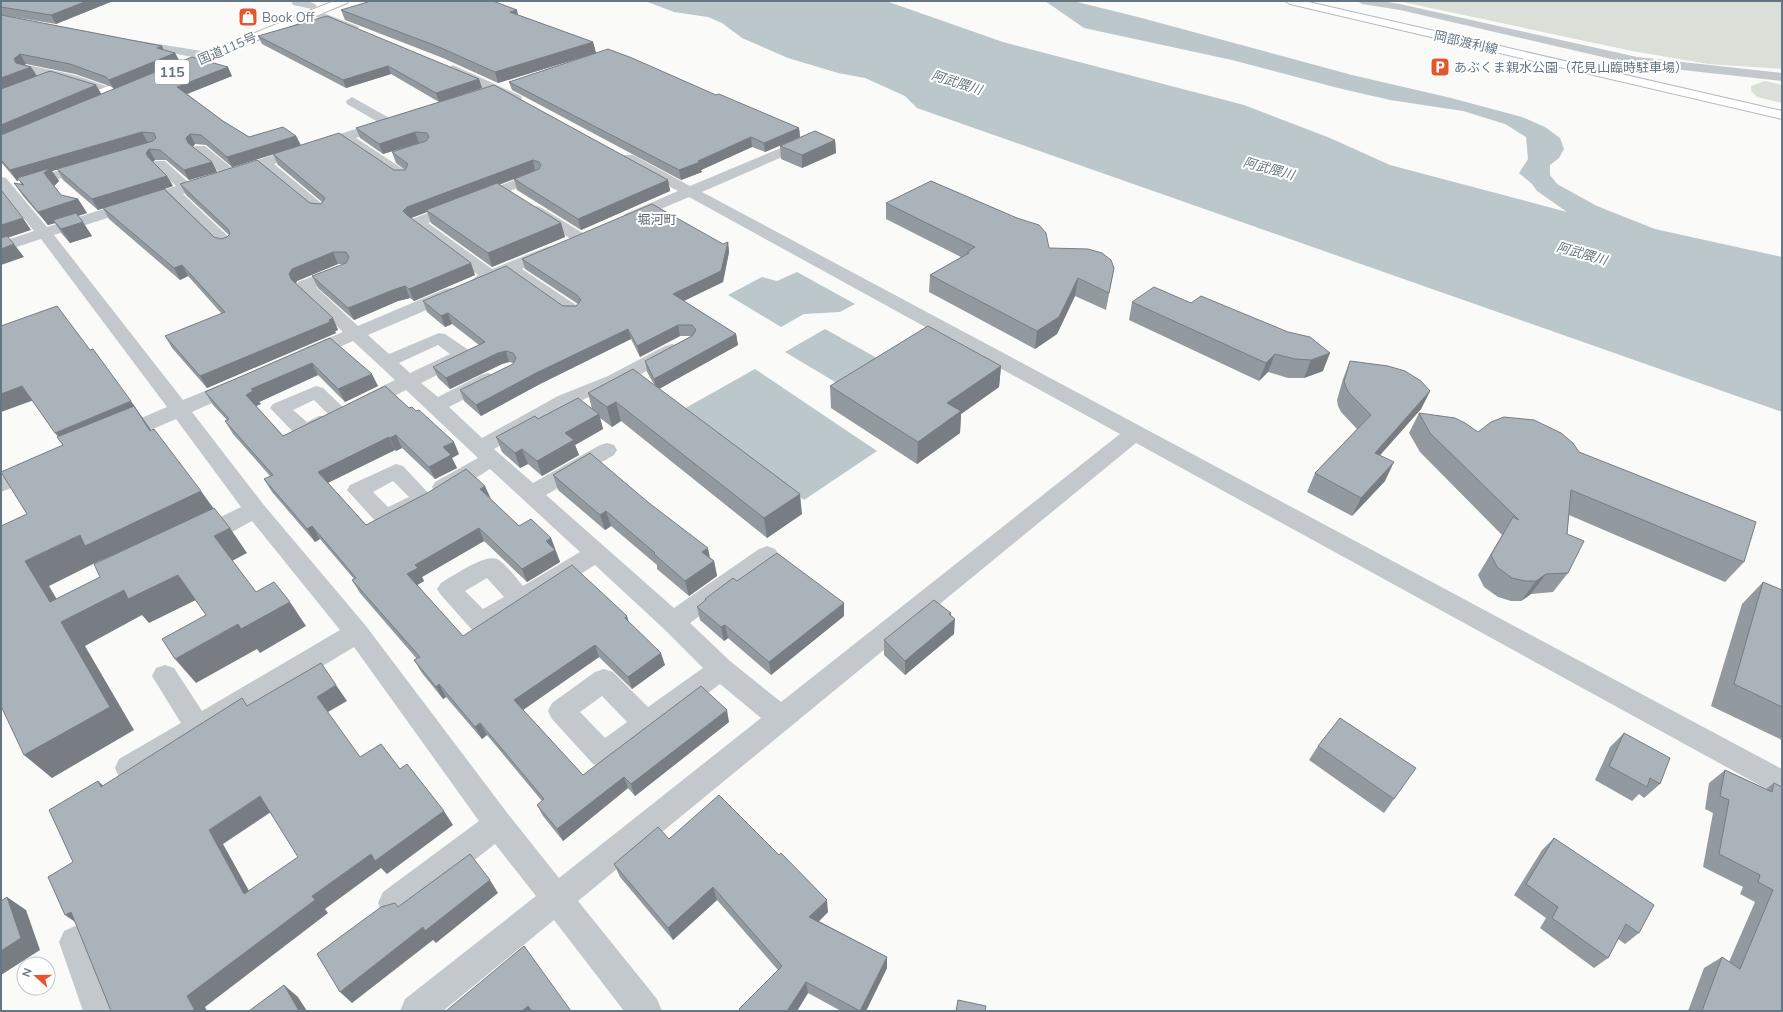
<svg xmlns="http://www.w3.org/2000/svg" width="1783" height="1012" font-family="Mulish,'Noto Sans JP',sans-serif">
<style>
.green{fill:#dadfd7}
.water{fill:#bbc7cb}
.lines{fill:none;stroke-linecap:round;stroke-linejoin:round}
.major-casing{stroke:#b5babe;stroke-width:2}
.highway-casing{stroke:#b4b9bd;stroke-width:2}
.minor{fill:#c3c8cc;fill-rule:evenodd}
.major{fill:#fff;fill-rule:evenodd}
.highway{fill:#fff;fill-rule:evenodd}
.wall{fill:#929a9f;fill-rule:evenodd}
.shaded-wall{fill:#777d82}
.building{fill:#aab3b9;stroke:#777d82;fill-rule:evenodd}
.labels{text-anchor:middle;stroke-width:4;stroke-linejoin:round;paint-order:stroke}
.far-poi-label{font-size:13px;fill:#657683;stroke:#fff;text-anchor:start}
.far-street-label{font-size:13px;fill:#657683;stroke:#fff}
.far-water-label{font-size:13px;font-style:italic;fill:#60757c;stroke:#fff}
.far-neighbourhood-label{font-size:13px;fill:#57646e;stroke:#fff}
.shield{fill:#fff;stroke:#939fa8;stroke-width:1}
.shield-label{font-size:14px;font-weight:bold;fill:#657683}
</style>
<rect width="100%" height="100%" fill="#fafaf8"/>
<!-- green -->
<g class="green">
<path d="M1398 1H1782V69L1708 64 1632 51Z"/>
<path d="M1765 81 1782 85V103L1757 97 1751 91V86Z"/>
</g>
<!-- water -->
<g class="water">
<path d="M645 1H886L1003 42 1244 105 1330 138 1390 165 1567 212 1537 191 1532 184 1519 173 1528 159 1526 137 1505 124 1463 111 1390 100 1338 88 1232 60 1084 28 1045 1H1073L1138 17 1352 75 1451 98 1522 117 1545 127 1560 138 1564 149 1559 158 1550 165V175L1557 184 1597 206 1655 229 1782 257V412L917 108 905 96 865 78 838 73 788 58 742 38 722 23 708 17 674 12Z"/>
<path d="M797 272 855 304 840 312 804 314 781 327 728 295 762 277 777 281Z"/>
<path d="M825 329 886 363 847 389 785 352Z"/>
<path d="M755 369 877 451 804 500 682 410Z"/>
</g>
<g class="lines">
<defs>
<path id="major" d="M1285 1H1304L1782 111V119L1290 4Z"/>
<g id="highway">
<path d="M334 1H348L347 3 176 74H168L166 71 168 68Z"/>
<path d="M140 73 144 74 146 77 144 80 79 108H69L68 105 69 102Z"/>
</g>
</defs>
<!-- major casing -->
<use href="#major" class="major-casing"/>
<!-- highway casing -->
<use href="#highway" class="highway-casing"/>
<!-- minor -->
<g class="minor">
<path d="M293 1C302 1 311 0 317 6L313 9 357 26 359 28 353 31 349 30 309 14 308 12 312 9 293 5 292 3Z"/>
<path d="M1357 1H1382L1400 4 1637 57 1782 73V81L1637 65 1400 10 1362 4Z"/>
<path d="M133 40 208 52 214 56 208 60 129 45 127 43 129 41Z"/>
<path d="M27 65 75 75 111 88 113 91 107 95 68 81 23 72 21 69Z"/>
<path d="M453 65 521 96 522 99 516 103 511 102 449 72 447 69Z"/>
<path d="M352 97 393 120 395 123 391 127 356 138 409 173 411 176 409 179H399L344 142 274 164 326 207 329 210 326 213H316L262 168 183 194 233 241 235 244 233 247 227 249 221 247 170 198 54 235 183 400 229 381 236 379 243 381 246 385 243 389 192 412 263 504 366 626 508 814 559 878 761 718 720 684 613 764 603 767 593 764 552 719 548 711 552 703 595 672 604 669 613 672 648 707 703 668 664 629 595 565 490 630 481 633 472 630 441 595 437 589 441 583C453 576 484 554 497 559 506 564 516 578 523 586L580 552 490 469C475 478 453 497 435 492L432 487 435 482 478 458 406 390C391 397 371 413 355 408L352 404 355 400 395 380 353 341 314 358 307 360 300 358 298 354 300 350 343 332 296 286 298 282 336 267 342 266 348 267 350 271 348 275 316 287 358 326 445 289 451 288 457 289 460 293 457 297 368 335 389 354 439 333 445 334 470 351 472 355 470 359 421 383 438 397 481 375 488 373 495 375 498 379 495 383 449 407 482 438 558 396 608 376 665 346 672 344 679 346 681 350 679 354 622 384 572 404 494 449 533 483 600 445 607 443 614 445 617 450 614 455 546 495 674 608 759 549 767 546 775 549 779 555 775 561 690 623 730 661 781 702 1120 434 689 197 635 220H625L622 217 625 214 678 191 623 161 621 158 623 155H633L690 186 807 137 812 138 814 141 812 144 702 192 1782 769V796L1772 792 1136 443 578 901 657 999 662 1011H624L554 920 443 1011H400L405 999 536 896 495 844 405 914 394 918 383 914 378 903 383 892 479 821 354 647 139 777 129 781 119 777 115 768 119 759 181 723 152 676 156 668 165 665 174 668 202 711 340 630 252 521C236 529 209 548 192 543L189 537 192 531 241 507 176 419 125 441 118 443 111 441 108 436 111 431 167 407 41 239 1 252V242L34 231 1 190V177L6 178 47 227 176 186 155 167 153 164 155 161H165L188 182 219 172 195 152 193 149 195 146H205L232 168 378 122 347 104 346 101ZM438 345 450 354 410 373 399 363ZM487 578 504 597 483 609 465 591ZM602 696 627 722 605 738 580 712Z"/>
<path d="M89 162 94 163 96 166 94 169 26 188 21 187 19 184 21 181Z"/>
<path d="M536 172 541 173 543 176 541 179 428 223 492 269 544 248 550 246 556 248 558 251 556 254 522 269 579 307 582 311 579 315 573 316 567 315 508 274C497 279 486 286 474 284L472 280 478 275 409 222 412 219Z"/>
<path d="M537 206 542 208 586 235 588 238 586 241H574L532 214 529 211 532 208Z"/>
<path d="M316 386 323 388 350 414 347 419 340 420 335 419 336 421 333 426 304 438 297 436 270 408 273 404ZM314 400 330 416H319L307 422 293 410Z"/>
<path d="M35 464 42 466 46 471 42 476 1 492V477Z"/>
<path d="M396 464 403 466 433 498 430 503 420 505 417 510 394 524 386 526 378 524 347 490 350 485ZM393 481 409 497 388 507 373 492Z"/>
<path d="M75 926 86 931 117 1011H83L59 942 64 931Z"/>
</g>
<!-- major -->
<use href="#major" class="major"/>
<!-- highway -->
<use href="#highway" class="highway"/>
</g>
<!-- wall -->
<g class="wall">
<path d="M1 1H113L56 24 1 15Z"/>
<path d="M341 10 518 15 593 42 596 53 498 83 443 58 345 20Z"/>
<path d="M1 15 162 46 163 50 175 53 180 62 232 76 187 94 223 121 249 137 296 136 301 145 394 170H405L396 163 392 152 421 143H419L383 154 360 138 356 128 494 85 668 180 670 191 581 230 517 190 514 179 536 171 499 185 561 223 565 237 492 267 431 223 427 212 411 218 475 275 414 301 410 298 398 301 354 320 318 288 312 276 345 264H338L297 281 296 284 333 318 338 330 335 331 336 333 207 388 172 348 165 336 222 314 188 276 180 280 109 219 103 208 98 210 63 180 57 169 148 143 52 171 59 181 54 186 61 195 78 199 87 213 78 216 92 236 70 243 62 234 55 223 48 225 23 196 14 183 22 185 19 180 17 181 1 162ZM26 64 75 74 112 87 114 89 101 94 37 76 31 67 24 65ZM195 144 206 145 232 167 273 154 278 165 322 202 321 204 310 203 180 184 186 195 229 235 227 237 221 239 214 237 165 189 173 186 167 176 153 162 155 160H166L189 180 217 172 212 162 193 147Z"/>
<path d="M258 36 479 79 482 88 439 102 391 74 346 88 262 44Z"/>
<path d="M509 82 716 95 799 128 800 137 765 152 752 147 701 170 702 172 681 180 512 90Z"/>
<path d="M835 140 836 153 802 168 781 159 780 146Z"/>
<path d="M886 203 1049 248 1114 268 1106 310 1075 296 1057 334 1035 349 929 292 930 275 961 257 886 219Z"/>
<path d="M728 242 729 252 723 282 684 301 736 334 738 345 659 389 802 514 767 538 621 421 612 427 600 418 603 429 575 445 579 455 542 476 528 464 520 468 502 452 496 437 538 419 592 409 588 393 655 386 647 372 645 361 691 336H680L640 357 631 339 540 384 481 416 464 401 460 390 513 364V363L509 362 502 364 450 389 438 378 433 367 479 345 452 324 445 327 427 312 423 301 576 306 578 304 525 269 522 259 723 244Z"/>
<path d="M1132 302 1191 303 1288 332 1323 371 1304 378H1288L1268 372 1259 381 1129 320Z"/>
<path d="M330 338 378 386 345 402 318 375 259 402 261 404 256 406 283 436 385 386 459 454 452 458 457 468 435 479 402 448 396 451 395 450 328 483 366 525 490 499 519 526 551 538 560 562 527 582 484 541 422 577 424 581 417 585 463 636 629 623 665 665 632 689 599 657 523 710 583 775 729 722 635 796 628 788 563 841 543 816 537 805 542 801 487 735 482 739 446 697 443 699 422 673 414 660 417 659 360 593 352 580 354 579 320 539 315 542 272 492 264 479 270 476 233 434 225 421 227 420 213 405 205 392Z"/>
<path d="M1350 361 1430 391 1421 409 1380 455 1385 481 1352 516 1307 492 1315 473 1357 429 1341 412 1338 406 1337 400 1343 379Z"/>
<path d="M1001 366 999 387 961 414 960 433 917 464 831 408 830 386Z"/>
<path d="M1419 413 1478 432 1579 452 1744 562 1725 582 1569 515 1567 534 1568 573 1553 592 1531 594 1521 601H1511L1498 597 1484 587 1478 575 1502 535 1420 452 1409 433Z"/>
<path d="M553 475 710 558 714 561 717 576 689 596 657 569V565L611 526 605 530 558 490Z"/>
<path d="M737 581 844 616 771 675 728 638 724 641 700 620 697 607 705 601V599Z"/>
<path d="M1763 582 1782 590V740L1711 706 1742 604Z"/>
<path d="M951 613V616L954 634 905 675 884 655V640Z"/>
<path d="M1624 733 1660 784 1644 798 1639 794 1632 801 1595 780 1610 747Z"/>
<path d="M1318 746 1394 799 1384 813 1309 760Z"/>
<path d="M1725 770 1766 789 1774 783 1782 1011H1688L1704 968 1722 957 1729 962 1755 902 1740 894 1743 887 1703 867 1713 813 1705 809 1709 783Z"/>
<path d="M1554 838 1639 933 1625 944 1618 939 1608 958 1594 968 1540 928 1546 918 1514 895 1542 850Z"/>
<path d="M669 839 828 912 819 921 887 957V968L866 1011H841L808 993 797 1011H740L739 1009 778 970 717 900 673 940 620 877 614 864Z"/>
</g>
<!-- shaded-wall -->
<g class="shaded-wall">
<path d="M87 1H113L56 24 51 15Z"/>
<path d="M517 10 519 20 510 12Z"/>
<path d="M593 42 596 53 498 83 495 72Z"/>
<path d="M162 46 166 56 157 48Z"/>
<path d="M175 53 180 62 114 90 109 80Z"/>
<path d="M20 54 26 64 20 69 31 67 37 76 1 90V78L14 59Z"/>
<path d="M388 66 391 74 346 88 343 80Z"/>
<path d="M228 67 232 76 182 96 177 87Z"/>
<path d="M479 79 482 88 439 102 436 93Z"/>
<path d="M96 85 102 95 1 137V125Z"/>
<path d="M799 128 800 137 765 152 764 143Z"/>
<path d="M142 132 148 143 52 171 59 181 53 187 17 178 19 180 17 181 10 170Z"/>
<path d="M415 132 419 143 383 154 379 144Z"/>
<path d="M190 134 195 144 192 148 194 153 186 138Z"/>
<path d="M296 136 301 146 232 167 227 157Z"/>
<path d="M751 137 752 147 701 170 702 172 681 180 679 170Z"/>
<path d="M835 140 836 153 802 168V155Z"/>
<path d="M149 149 155 160 152 163 148 157 146 153Z"/>
<path d="M533 160 535 171 428 211 426 210 427 212 411 218 408 222 403 211 407 207Z"/>
<path d="M212 162 217 172 189 180 184 170Z"/>
<path d="M167 176 173 186 98 210 92 199Z"/>
<path d="M668 180 670 191 581 230 578 219Z"/>
<path d="M78 199 87 213 55 223 53 220 55 223 48 225 38 212Z"/>
<path d="M23 218 31 230 1 240V225Z"/>
<path d="M83 222 92 236 70 243 61 229Z"/>
<path d="M561 223 565 237 492 267 488 253Z"/>
<path d="M728 242 729 252 723 282 675 305 673 294Z"/>
<path d="M14 244 24 257 1 265V249Z"/>
<path d="M333 252 338 264 297 281 295 285 291 279 289 274 292 269Z"/>
<path d="M471 263 475 275 414 301 409 289Z"/>
<path d="M182 265 188 276 180 280 174 268Z"/>
<path d="M1078 278 1075 296 1057 334 1035 349 1037 331Z"/>
<path d="M405 286 410 298 398 301 354 320 348 308 393 290Z"/>
<path d="M448 313 452 324 445 327 441 316Z"/>
<path d="M333 318 338 330 335 331 336 333 207 388 200 376Z"/>
<path d="M678 325 680 336 640 357 637 346Z"/>
<path d="M628 329 631 339 540 384 481 416 476 405 536 373Z"/>
<path d="M736 334 738 345 657 390 654 379Z"/>
<path d="M506 351 509 362 502 364 450 389 446 378 498 353Z"/>
<path d="M1330 353 1323 371 1304 378 1311 360Z"/>
<path d="M1275 354 1268 372 1259 381 1266 363Z"/>
<path d="M312 363 318 375 259 402 261 404 253 407 246 395 251 389Z"/>
<path d="M1001 366 999 387 961 414 960 433 917 464 918 442 947 403Z"/>
<path d="M372 374 378 386 345 402 338 389Z"/>
<path d="M22 386 34 400 1 412V394Z"/>
<path d="M1430 391 1421 409 1366 471 1375 453Z"/>
<path d="M131 401 151 430 67 447 55 433Z"/>
<path d="M616 402 621 421 612 427 607 407Z"/>
<path d="M599 414 603 429 575 445 579 455 542 476 537 461 565 433Z"/>
<path d="M396 435 402 448 396 451 390 438Z"/>
<path d="M389 437 395 450 325 484 318 472Z"/>
<path d="M454 442 459 454 452 458 457 468 435 479 429 467 443 447Z"/>
<path d="M522 449 528 464 520 468 515 453Z"/>
<path d="M1394 462 1385 481 1352 516 1361 498Z"/>
<path d="M485 486 491 499 480 489Z"/>
<path d="M201 491 219 516 99 561 49 586 68 618 124 590 178 575 198 599 149 623 142 615 85 646 134 730 52 778 24 755 25 561 80 535Z"/>
<path d="M800 494 802 514 767 538 764 518Z"/>
<path d="M606 511 611 526 605 530 600 515Z"/>
<path d="M312 526 320 539 315 542 307 529Z"/>
<path d="M230 528 247 553 232 561 214 536Z"/>
<path d="M479 528 484 541 422 577 424 581 414 587 407 574 415 565Z"/>
<path d="M551 538 560 562 527 582 522 569 546 541Z"/>
<path d="M708 548 711 563 702 552Z"/>
<path d="M714 561 717 576 689 596 685 581Z"/>
<path d="M1546 574 1531 594 1521 601 1536 581Z"/>
<path d="M290 602 306 626 260 653 257 649 196 683 175 659 238 624Z"/>
<path d="M844 603V616L771 675 769 662Z"/>
<path d="M951 613 950 622 955 619 954 634 905 675V661Z"/>
<path d="M627 616 631 629 625 618Z"/>
<path d="M725 625 728 638 724 641 721 627Z"/>
<path d="M595 645 599 657 520 712 514 700Z"/>
<path d="M661 653 665 665 632 689 628 677Z"/>
<path d="M439 684 446 697 443 699 436 687Z"/>
<path d="M336 685 347 701 328 712 317 697Z"/>
<path d="M727 710 729 722 635 796 631 784Z"/>
<path d="M480 723 487 735 482 739 475 727Z"/>
<path d="M624 777 628 788 563 841 557 829Z"/>
<path d="M98 781 115 796 101 787Z"/>
<path d="M260 796 274 810 223 844 258 907 244 894 209 830Z"/>
<path d="M444 811 453 825 387 874 381 868 325 909 328 913 205 1007 207 1011H195L187 996 312 896 371 854Z"/>
<path d="M490 880 498 893 436 943 433 940 352 1003 340 992 423 927Z"/>
<path d="M713 887 717 900 673 940 668 928Z"/>
<path d="M7 897 26 910 40 950 1 975V951Z"/>
<path d="M827 900 828 912 811 929 809 917Z"/>
<path d="M71 912 84 928 65 915Z"/>
<path d="M887 957V968L866 1011H860Z"/>
<path d="M806 982 808 993 797 1011H787Z"/>
<path d="M284 985 298 997 307 1011H299Z"/>
<path d="M528 1006 532 1011H522Z"/>
</g>
<!-- building -->
<g class="building">
<path d="M1 1H87L51 15 1 7Z"/>
<path d="M371 1H493L517 10 510 12 593 42 495 72 439 47 341 10Z"/>
<path d="M1 15 162 46 157 48 175 53 109 80 106 77 70 64 20 54 14 59 16 63 31 67 1 78Z"/>
<path d="M327 16 479 79 436 93 388 66 343 80 258 36Z"/>
<path d="M608 49 632 58 716 95 719 94 799 128 764 143 751 137 698 161 700 162 679 170 509 82Z"/>
<path d="M192 57 228 67 177 87 223 121 249 137 283 127 296 136 227 157 201 135 190 134 186 138 188 143 212 162 184 170 160 150 149 149 146 153 148 157 167 176 92 199 57 169 153 141 156 138 154 133 142 132 10 170 1 160V135Z"/>
<path d="M50 71 96 85 1 125V89Z"/>
<path d="M494 85 668 180 578 219 514 179 539 169 541 165 539 162 533 160 407 207 403 211 407 215 471 263 409 289 405 286 393 290 348 308 312 276 346 263 349 257 346 252H333L292 269 289 274 291 279 333 318 329 320 330 322 200 376 165 336 225 312 182 265 174 268 103 208 164 189 214 237 221 239 227 237 230 234 228 229 180 184 257 160 310 203 321 204 325 198 273 154 339 133 394 170H405L408 164 392 152 426 141 429 137 427 133 415 132 379 144 356 128Z"/>
<path d="M815 131 835 140 802 155 780 146Z"/>
<path d="M50 168 44 173 61 195 78 199 38 212 14 183 24 185 17 178Z"/>
<path d="M931 181 1017 218 1039 225 1046 233 1049 248 1088 249 1102 253 1111 260 1114 268 1109 293 1078 278 1059 317 1037 331 930 275 969 253 967 252 975 247 886 203Z"/>
<path d="M497 183 561 223 488 253 426 210Z"/>
<path d="M1 190 23 218 1 225Z"/>
<path d="M652 204 723 244 728 242 721 271 673 294 736 334 654 379 645 361 692 336 696 330 692 325H678L637 346 628 329 536 373 476 405 460 390 513 364 516 358 513 353 506 351 498 353 446 378 433 367 485 342 448 313 441 316 423 301 506 266 563 306H576L581 300 577 295 522 259Z"/>
<path d="M76 213 83 222 61 229 53 220Z"/>
<path d="M7 236 14 244 1 249V238Z"/>
<path d="M1154 287 1191 303 1201 296 1288 332 1310 337 1330 353 1311 360 1295 359 1275 354 1266 363 1132 302Z"/>
<path d="M57 306 90 350 93 349 131 401 55 433 22 386 1 394V326Z"/>
<path d="M928 326 1001 366 947 403 961 411 918 442 830 386Z"/>
<path d="M330 338 372 374 338 389 312 363 251 389 253 391 246 395 283 436 385 386 409 408 412 407 416 411 419 410 454 442 443 447 451 455 429 467 396 435 390 438 389 437 318 472 366 525 429 492 466 469 485 486 480 489 519 526 531 519 551 538 546 541 555 550 522 569 479 528 415 565 418 568 407 574 463 636 572 565 627 616 625 618 661 653 628 677 595 645 514 700 583 775 701 686 727 710 631 784 624 777 557 829 537 805 544 799 480 723 475 727 439 684 436 687 414 660 420 657 352 580 356 578 312 526 307 529 264 479 273 475 225 421 229 419 205 392Z"/>
<path d="M1350 361 1388 366 1405 371 1421 381 1430 391 1375 453 1394 462 1361 498 1315 473 1371 415 1349 393 1346 387 1344 381Z"/>
<path d="M633 369 800 494 764 518 616 402 607 407 588 393Z"/>
<path d="M578 398 599 414 565 433 574 440 537 461 522 449 515 453 496 437 535 416 538 419Z"/>
<path d="M134 406 150 431 154 429 201 491 85 546 80 535 25 561 50 602 100 577 94 564 214 508 230 528 214 536 256 592 274 582 290 602 241 629 238 624 175 659 162 639 206 615 178 575 128 599 124 590 61 622 110 707 24 755 1 706V526L27 514 1 472 63 445 57 437Z"/>
<path d="M1419 413 1455 418 1465 423 1478 432 1491 422 1504 417 1534 420 1561 433 1573 443 1579 452 1756 522 1744 562 1571 490 1567 534 1584 541 1568 573 1546 574 1536 581H1525L1512 578 1497 567 1491 555 1513 517 1519 520 1430 433Z"/>
<path d="M590 453 649 503 708 548 702 552 714 561 685 581 654 554 655 553 606 511 600 515 553 475Z"/>
<path d="M777 553 844 603 769 662 725 625 721 627 697 607 706 600 705 599 733 578 737 581Z"/>
<path d="M1763 582 1782 590V707L1734 684Z"/>
<path d="M934 600 951 613 949 614 955 619 905 661 884 640Z"/>
<path d="M321 663 336 685 317 697 360 757 381 744 400 769 407 764 444 811 375 861 371 854 312 896 315 900 187 996 195 1011H111L71 912 65 915 48 877 73 862 49 810 98 781 101 787 242 698 247 706ZM260 796 298 857 244 894 209 830Z"/>
<path d="M1340 718 1416 768 1394 799 1318 746Z"/>
<path d="M1624 733 1670 758 1660 784 1650 778 1647 787 1609 766Z"/>
<path d="M1725 770 1772 792 1774 783 1782 787V1011H1702L1722 957 1740 969 1773 890 1758 882 1760 875 1719 854 1729 800 1720 796Z"/>
<path d="M719 795 779 855 781 853 827 900 809 917 887 957 860 1011 806 982 787 1011H741L739 1009 782 966 713 887 668 928 614 864 658 827 669 839Z"/>
<path d="M1554 838 1654 905 1639 933 1626 924 1608 958 1552 918 1558 907 1526 884Z"/>
<path d="M470 854 490 880 425 931 423 927 340 992 317 954 381 907 395 903 398 907Z"/>
<path d="M7 897 21 938 1 951V901Z"/>
<path d="M524 946 571 1011H532L528 1006 522 1011H446Z"/>
<path d="M284 985 299 1011H249Z"/>
<path d="M958 1000 986 1006 985 1011H956Z"/>
</g>
<!-- icons -->
<defs>
<symbol id="shop-square" viewBox="-11 -11 22 22"><rect x="-9" y="-9" width="18" height="18" rx="4" fill="#e4572e" stroke="#fff"/><path d="M-5-2.5h2.3a2.7 3.5 0 0 1 5.4 0H5L5.5 6h-11ZM-1.5-2.5h3a1.5 2.3 0 0 0-3 0Z" fill="#fff"/></symbol>
<symbol id="parking-square" viewBox="-11 -11 22 22"><rect x="-9" y="-9" width="18" height="18" rx="4" fill="#e4572e" stroke="#fff"/><path d="M-3.5-5.5H1a3.5 3.5 0 0 1 0 7H-1V5.5H-3.5ZM-1-3.4V-.6H.8a1.4 1.4 0 0 0 0-2.8Z" fill="#fff"/></symbol>
</defs>
<g fill-rule="evenodd">
<use href="#shop-square" x="237" y="6" width="22" height="22"/>
<use href="#parking-square" x="1429" y="56" width="22" height="22"/>
</g>
<g class="labels">
<!-- far-poi labels -->
<g class="far-poi-label">
<text x="262" y="22">Book Off</text>
<text x="1454" y="72">あぶくま親水公園（花見山臨時駐車場）</text>
</g>
<!-- far-street labels -->
<g class="far-street-label">
<text transform="translate(1466 42) rotate(13)" y="5">岡部渡利線</text>
<text transform="translate(227 48) rotate(-23)" y="5">国道115号</text>
</g>
<!-- far-water labels -->
<g class="far-water-label">
<text transform="translate(957 82) rotate(18)" y="5">阿武隈川</text>
<text transform="translate(1269 168) rotate(15)" y="5">阿武隈川</text>
<text transform="translate(1582 253) rotate(16)" y="5">阿武隈川</text>
</g>
<!-- far-neighbourhood labels -->
<g class="far-neighbourhood-label">
<text x="657" y="224">堀河町</text>
</g>
<!-- shield labels -->
<rect class="shield" x="155" y="60" width="34" height="24" rx="3"/>
<g class="shield-label">
<text x="172" y="77">115</text>
</g>
</g>
<!-- border -->
<rect width="1783" height="1012" fill="none" stroke="#657683" stroke-width="4"/>
<!-- north arrow -->
<g transform="translate(36 976) rotate(291)"><circle r="19" fill="#ffffff" stroke="#c1c8cd"/>
<path d="M0-3L7 15L0 10L-7 15Z" fill="#e4572e"/>
<text y="-6" font-size="11" font-weight="bold" text-anchor="middle" fill="#657683">N</text>
</g>
</svg>
